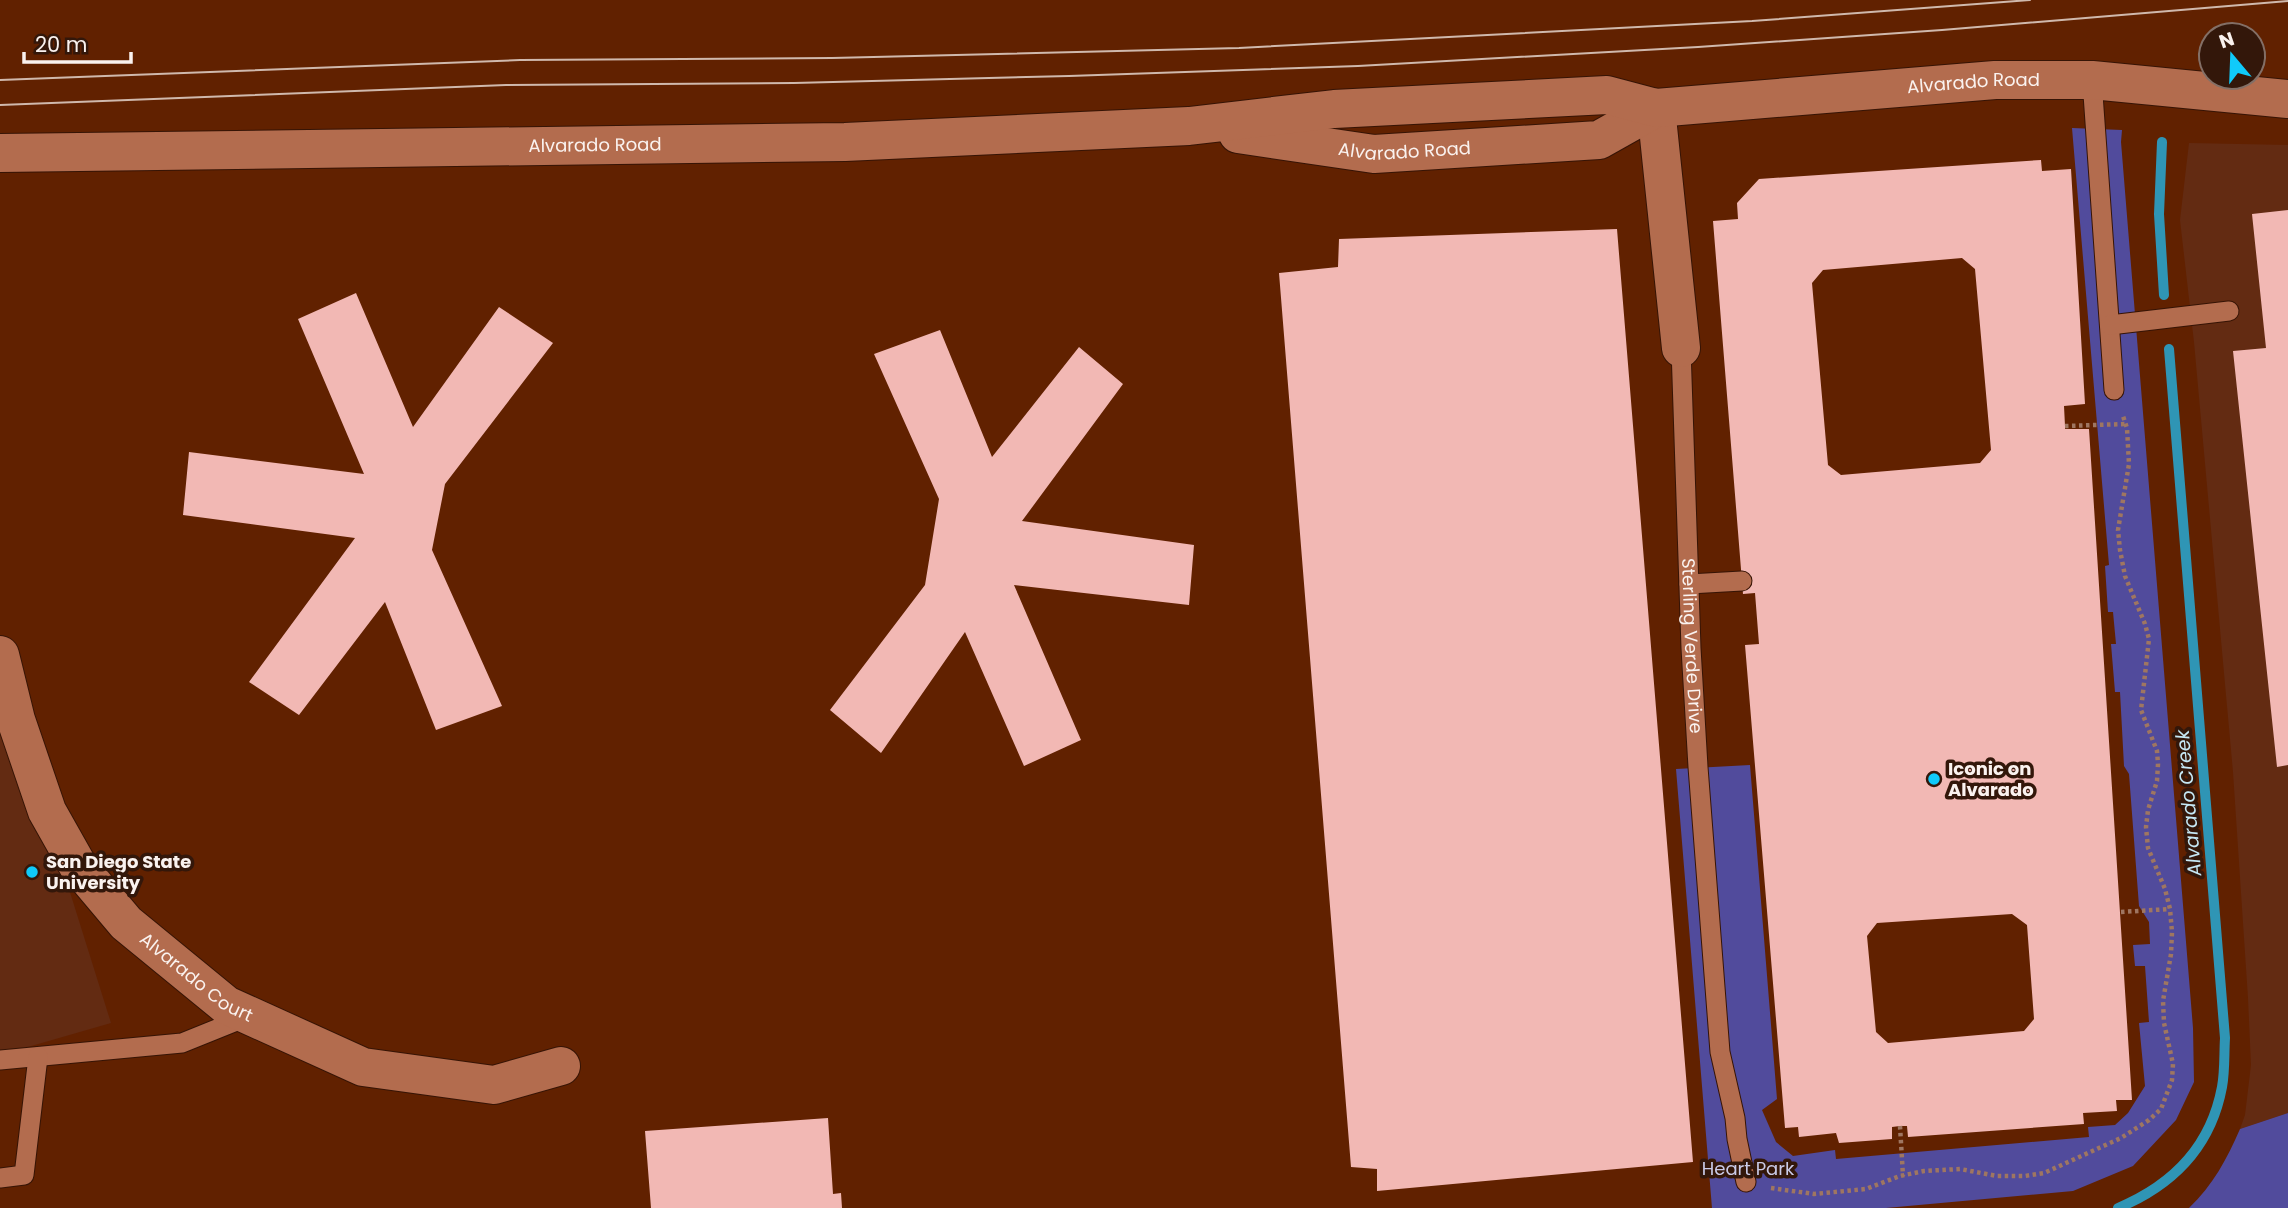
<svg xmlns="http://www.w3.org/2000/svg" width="2288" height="1208" font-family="Poppins,sans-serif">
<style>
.built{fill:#632b12}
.green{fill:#514b9c}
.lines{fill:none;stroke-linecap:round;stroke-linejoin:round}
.stream{stroke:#2f95b5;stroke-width:10}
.building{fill:#f2b8b4;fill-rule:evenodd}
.lane-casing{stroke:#361405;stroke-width:21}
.street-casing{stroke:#361405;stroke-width:40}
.secondary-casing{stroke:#361405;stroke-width:40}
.path{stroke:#9f7661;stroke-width:4.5;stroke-dasharray:3.5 3.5;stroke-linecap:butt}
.lane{stroke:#b36c4e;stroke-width:19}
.street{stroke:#b36c4e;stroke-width:38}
.secondary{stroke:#b36c4e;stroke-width:38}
.tram{stroke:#d0b9ad;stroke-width:2}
.poi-dot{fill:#10cafa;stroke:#33170a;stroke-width:2.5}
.labels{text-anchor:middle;stroke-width:7;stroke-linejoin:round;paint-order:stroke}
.street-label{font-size:18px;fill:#faf2ef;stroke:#33170a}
.poi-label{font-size:18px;font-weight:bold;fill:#faf2ef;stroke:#33170a;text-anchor:start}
.park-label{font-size:18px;fill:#cacbe8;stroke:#33170a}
.water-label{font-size:19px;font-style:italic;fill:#c6e8f5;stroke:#33170a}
</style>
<rect width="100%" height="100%" fill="#612100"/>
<!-- built -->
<g class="built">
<path d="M2189 143 2288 145V1113L2240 1129 2245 1115 2251 1065 2248 998 2233 772 2194 342 2180 220Z"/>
<path d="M0 655 16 720 111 1023 0 1055Z"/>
</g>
<!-- green -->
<g class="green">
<path d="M2072 128 2122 130 2121 142 2193 1028 2194 1082 2176 1120 2133 1166 2073 1191 1886 1208H1712L1676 769 1750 765 1777 1099 1762 1110 1776 1142 1793 1156 1835 1150 1836 1159 2089 1137 2088 1127 2115 1125 2128 1113 2145 1086 2139 1023 2149 1022 2145 966H2135L2133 945 2150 944 2149 922 2139 906 2129 774 2124 766 2120 692H2115L2111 644H2116L2113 612H2108L2105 566 2109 565Z"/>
<path d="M2288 1113V1208H2189C2213 1185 2227 1159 2240 1129Z"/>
</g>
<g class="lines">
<!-- stream -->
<g class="stream">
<path d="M2162 142 2159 214 2164 295"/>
<path d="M2118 1208C2173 1185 2211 1146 2222 1087 2225 1071 2224 1054 2225 1038L2169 349"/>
</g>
</g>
<!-- building -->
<g class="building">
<path d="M2041 160 2042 171 2071 169 2085 404 2064 406 2065 426V429H2089L2132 1100H2116L2117 1111 2083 1113 2084 1124 1908 1137 1907 1126H1900L1892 1127V1139L1839 1143 1836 1133 1799 1137 1798 1127 1785 1128 1745 645 1759 644 1755 593 1743 594 1713 221 1738 219 1737 203 1759 179ZM1962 258 1975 269 1991 450 1980 463 1841 475 1828 465 1812 283 1823 270ZM2012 914 2027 925 2034 1019 2024 1031 1888 1043 1876 1032 1867 936 1877 923Z"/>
<path d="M2288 210V765L2277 767 2233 351 2266 348 2252 214Z"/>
<path d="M1617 229 1693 1162 1377 1191V1169L1351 1167 1279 273 1338 267 1339 239Z"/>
<path d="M356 293 413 427 499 307 553 343 445 484 432 550 502 706 436 730 385 602 299 715 249 682 355 538 183 515 189 452 364 474 298 319Z"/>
<path d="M940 330 992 457 1079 347 1123 384 1022 521 1194 545 1189 605 1014 585 1081 740 1024 766 965 632 881 753 830 710 925 585 939 499 874 354Z"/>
<path d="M828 1118 833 1194 841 1193 842 1208H651L645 1131Z"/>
</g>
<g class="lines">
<defs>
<g id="lane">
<path d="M2092 80 2114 390"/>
<path d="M2110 325 2229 311"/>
<path id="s1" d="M1681 348 1691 648 1698 767 1720 1052 1735 1118 1737 1139 1746 1182"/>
<path d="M1689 584 1742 581"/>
<path d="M0 1060 182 1043 249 1016"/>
<path d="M0 1178 24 1175 38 1057"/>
</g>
<g id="street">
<path d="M1656 108 1681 348"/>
<path id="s2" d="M0 655 16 720 47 811 78 866 126 923 226 1005 363 1067 494 1085 561 1066"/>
</g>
<g id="secondary">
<path id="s3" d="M1238 134 1374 154 1599 140 1656 108"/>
<path id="s4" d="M0 153 845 142 1189 126 1334 109 1607 95 1656 108 1995 80H2092L2288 99"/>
</g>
</defs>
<!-- lane casing -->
<use href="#lane" class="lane-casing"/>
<!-- street casing -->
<use href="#street" class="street-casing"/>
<!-- secondary casing -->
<use href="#secondary" class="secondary-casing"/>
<!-- path -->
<g class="path">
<path d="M2065 426 2126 424"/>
<path d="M2121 912 2170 909"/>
<path d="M1900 1126 1903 1176"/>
<path d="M1771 1188 1814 1194 1866 1189 1900 1176 1924 1171 1960 1169 1997 1176H2025L2044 1173 2121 1138 2149 1120 2161 1109 2172 1080 2173 1064 2164 1023 2163 1001 2171 954 2172 932 2170 909 2165 889 2148 848 2146 827 2148 810 2157 781 2158 764 2157 751 2141 710 2149 639 2145 624 2125 576 2120 550 2118 530 2129 464 2127 428 2123 416"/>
</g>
<!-- lane -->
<use href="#lane" class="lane"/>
<!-- street -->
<use href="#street" class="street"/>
<!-- secondary -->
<use href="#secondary" class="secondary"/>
<!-- tram -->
<g class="tram">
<path d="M0 80 520 60 832 58 1239 48 1752 21 2030 0"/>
<path d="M0 105 506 85 794 83 1069 76 1358 66 1698 47 1942 30 2288 1"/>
</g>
</g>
<!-- markers -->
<g class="poi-dot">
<circle cx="1934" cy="779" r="7"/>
<circle cx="32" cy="872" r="7"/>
</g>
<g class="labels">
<!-- street labels -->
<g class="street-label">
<text dy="6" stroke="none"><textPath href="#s4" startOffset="1978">Alvarado Road</textPath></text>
<text dy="6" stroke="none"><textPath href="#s4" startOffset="595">Alvarado Road</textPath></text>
<text dy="6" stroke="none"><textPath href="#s3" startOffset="168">Alvarado Road</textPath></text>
<text dy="6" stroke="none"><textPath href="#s1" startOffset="298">Sterling Verde Drive</textPath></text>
<text dy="6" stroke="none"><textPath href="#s2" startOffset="390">Alvarado Court</textPath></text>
</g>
<!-- poi labels -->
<g class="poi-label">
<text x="1948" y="775">Iconic on<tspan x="1948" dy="21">Alvarado</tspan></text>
<text x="46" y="868">San Diego State<tspan x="46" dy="21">University</tspan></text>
</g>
<!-- park labels -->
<g class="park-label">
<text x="1748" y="1175">Heart Park</text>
</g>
<!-- water labels -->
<g class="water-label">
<text transform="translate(2188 803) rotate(-95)" y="7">Alvarado Creek</text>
</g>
</g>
<!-- north arrow -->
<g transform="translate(2232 56) rotate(341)"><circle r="33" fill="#33170a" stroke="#836f66" stroke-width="2"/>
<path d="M0-5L12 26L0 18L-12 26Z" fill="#10cafa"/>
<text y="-10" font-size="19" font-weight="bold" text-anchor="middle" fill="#faf2ef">N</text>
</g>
<!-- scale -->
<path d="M24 52v10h107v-10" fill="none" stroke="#faf2ef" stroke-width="3.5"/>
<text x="35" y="52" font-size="21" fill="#faf2ef" stroke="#33170a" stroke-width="5" paint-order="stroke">20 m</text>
</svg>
